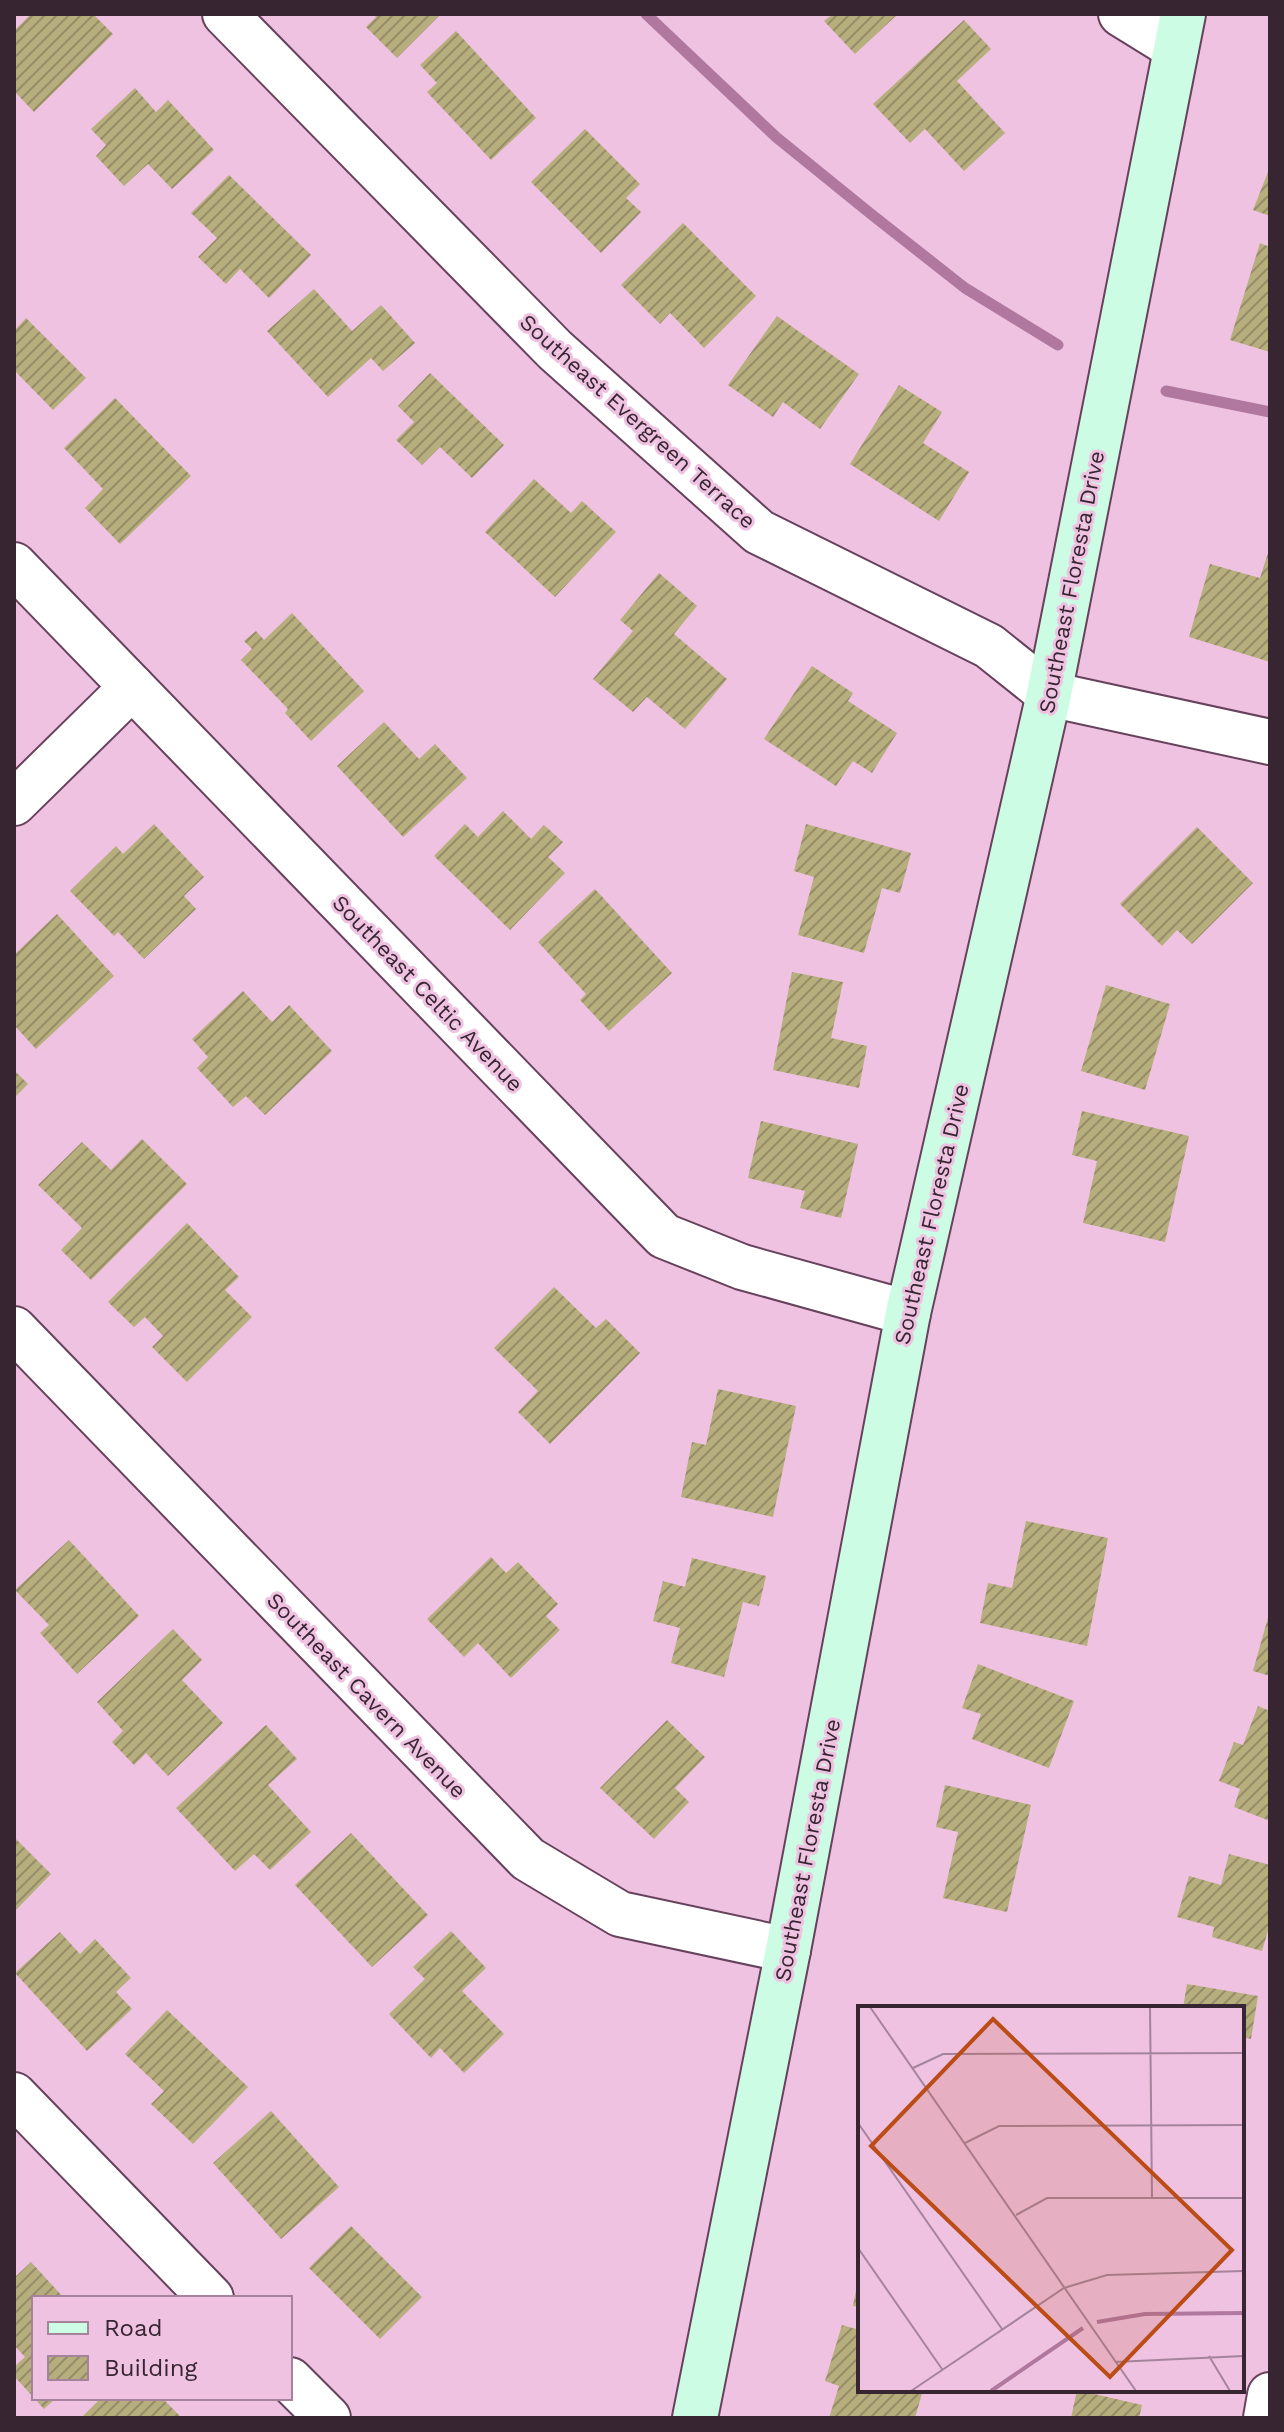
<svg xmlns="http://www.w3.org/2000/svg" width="1284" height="2432" font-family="'Work Sans',sans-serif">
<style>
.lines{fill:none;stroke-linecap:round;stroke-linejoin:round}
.stream{stroke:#b0789f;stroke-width:11}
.building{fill:url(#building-hatch)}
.street-casing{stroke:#67425c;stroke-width:48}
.secondary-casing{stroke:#67425c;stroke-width:48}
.street{stroke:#fff;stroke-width:44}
.secondary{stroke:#ccfce4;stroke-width:44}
.labels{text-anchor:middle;stroke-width:6;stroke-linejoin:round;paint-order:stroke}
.street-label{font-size:22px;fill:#372632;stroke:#efc2e1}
.inset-river{fill:none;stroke:#b0789f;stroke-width:4}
.inset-road{fill:none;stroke:#a5849b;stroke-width:2}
.view{fill:#bc4c16;fill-opacity:0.15;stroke:#bc4c16;stroke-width:4}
.inset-edge{fill:none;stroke:#372632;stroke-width:4}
</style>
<defs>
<pattern id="building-hatch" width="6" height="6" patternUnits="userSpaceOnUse" patternTransform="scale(2)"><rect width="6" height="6" fill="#b7ae7e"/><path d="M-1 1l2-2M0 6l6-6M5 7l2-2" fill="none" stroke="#968d68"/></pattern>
</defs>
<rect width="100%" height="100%" fill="#efc2e1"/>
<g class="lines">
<!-- stream -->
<g class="stream">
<path d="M646 14 776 137 871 214 965 288 1058 345"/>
<path d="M1166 391 1270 412"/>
</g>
</g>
<!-- building -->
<g class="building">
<path d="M31 14H93L113 34 34 112 14 91V31Z"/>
<path d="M373 14H441L397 58 366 27 376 17Z"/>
<path d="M833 14H898L855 54 824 21Z"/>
<path d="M964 20 991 49 957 81 1005 133 964 171 925 129 910 143 873 104Z"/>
<path d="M456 31 536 118 491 160 427 92 437 83 420 65Z"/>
<path d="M135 88 156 112 168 100 214 150 172 189 148 164 124 186 96 156 106 145 91 129Z"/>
<path d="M585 129 640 184 626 198 641 212 601 253 531 182Z"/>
<path d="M1270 167V216L1253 210Z"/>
<path d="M229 175 311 255 269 298 240 269 226 284 198 257 217 238 191 213Z"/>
<path d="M683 223 756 296 704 348 670 313 660 324 621 285Z"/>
<path d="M1260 243 1270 247V352L1230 340Z"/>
<path d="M314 289 352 331 381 305 415 343 383 371 371 358 328 397 267 331Z"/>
<path d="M777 316 859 374 820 429 783 402 773 417 728 385Z"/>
<path d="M26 318 86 378 53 410 14 370V331Z"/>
<path d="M430 373 504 445 472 478 440 447 422 465 396 440 414 422 398 406Z"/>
<path d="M899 385 942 412 923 443 969 472 939 521 850 464Z"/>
<path d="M115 398 191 476 120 544 85 508 103 489 64 448Z"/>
<path d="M534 479 571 513 582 501 616 532 555 597 485 532Z"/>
<path d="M1268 553 1270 554V662L1189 637 1210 564 1260 578Z"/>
<path d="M659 573 697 606 674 634 727 679 685 729 647 697 633 712 593 679 633 631 620 620Z"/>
<path d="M292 613 364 691 311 741 285 713 288 709 241 660 252 649 244 641 256 631 264 640Z"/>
<path d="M812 666 853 693 848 701 897 733 872 773 853 761 836 786 764 739Z"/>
<path d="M384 722 419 759 435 744 467 778 403 837 337 766Z"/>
<path d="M503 811 531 839 544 825 563 842 548 857 565 873 510 930 434 856 465 824 478 837Z"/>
<path d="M154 824 204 877 184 896 196 909 144 959 118 932 114 936 70 891 116 846 123 854Z"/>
<path d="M806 824 911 853 900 893 882 888 864 953 798 935 814 877 794 871Z"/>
<path d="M1197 827 1253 883 1192 944 1177 930 1162 946 1120 904Z"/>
<path d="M595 889 672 973 609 1031 580 1000 586 994 538 942Z"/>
<path d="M57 914 114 976 36 1049 14 1025V955Z"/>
<path d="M792 972 843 982 831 1038 867 1046 859 1088 773 1070Z"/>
<path d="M1106 985 1170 1004 1145 1090 1081 1071Z"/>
<path d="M243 991 272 1022 289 1005 332 1051 265 1115 246 1096 233 1107 197 1068 208 1057 192 1039Z"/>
<path d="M14 1070 28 1084 14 1098Z"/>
<path d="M1082 1111 1189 1136 1165 1242 1083 1223 1097 1161 1072 1155Z"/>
<path d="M761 1121 858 1144 841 1218 800 1208 805 1191 748 1178Z"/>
<path d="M142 1139 187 1184 91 1280 61 1250 82 1228 38 1185 82 1142 111 1170Z"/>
<path d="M187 1223 239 1277 225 1290 252 1317 187 1382 152 1347 163 1336 145 1317 134 1327 108 1302Z"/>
<path d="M554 1287 596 1328 606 1319 640 1353 550 1444 518 1412 538 1391 494 1348Z"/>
<path d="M718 1389 796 1406 773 1517 681 1497 692 1442 706 1445Z"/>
<path d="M1026 1521 1108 1538 1087 1646 980 1623 988 1583 1012 1588Z"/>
<path d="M69 1540 139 1616 77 1674 40 1633 49 1625 15 1590Z"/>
<path d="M491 1557 506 1573 518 1562 558 1604 546 1616 560 1630 511 1678 478 1643 464 1657 427 1619Z"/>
<path d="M692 1558 766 1576 759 1606 743 1602 724 1677 671 1663 680 1628 653 1621 663 1581 685 1587Z"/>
<path d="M1269 1614H1270V1676L1253 1671Z"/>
<path d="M173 1629 202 1660 182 1680 223 1723 168 1776 146 1753 134 1765 112 1742 123 1731 97 1702Z"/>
<path d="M978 1664 1074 1701 1049 1768 972 1739 981 1714 962 1708Z"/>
<path d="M1258 1706 1270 1711V1821L1234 1807 1240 1789 1219 1781 1234 1742 1243 1745Z"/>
<path d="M667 1720 705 1757 675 1788 689 1802 654 1839 600 1788Z"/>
<path d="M266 1725 297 1759 268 1785 311 1832 270 1870 254 1854 235 1871 176 1808Z"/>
<path d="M945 1785 1031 1805 1007 1912 943 1898 958 1832 936 1827Z"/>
<path d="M351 1833 428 1915 372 1967 295 1885Z"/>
<path d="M14 1837 51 1874 14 1912Z"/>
<path d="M1229 1854 1270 1865V1924L1262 1951 1212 1937 1214 1927 1177 1917 1189 1876 1221 1885Z"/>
<path d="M451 1931 486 1968 462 1991 504 2034 464 2073 440 2048 431 2058 389 2014 425 1979 413 1967Z"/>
<path d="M60 1932 80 1954 95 1939 131 1978 116 1992 132 2009 87 2051 15 1973Z"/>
<path d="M1187 1984 1258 1996 1251 2039 1242 2037V2008H1183Z"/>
<path d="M167 2010 248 2087 193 2144 151 2104 164 2091 125 2054Z"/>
<path d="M271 2111 339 2187 281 2239 213 2163Z"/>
<path d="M351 2226 422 2297 380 2339 309 2268Z"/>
<path d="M31 2262 64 2298H34V2398L14 2376V2367L25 2357 14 2345V2278Z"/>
<path d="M859 2275H860V2307L853 2306Z"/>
<path d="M842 2325 860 2330V2390H923L915 2418H829L839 2386 825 2381Z"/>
<path d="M1077 2390 1142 2405 1139 2418H1071Z"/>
<path d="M34 2398H56L44 2409Z"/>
<path d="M101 2398H162L182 2418H81Z"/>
</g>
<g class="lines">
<defs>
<g id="street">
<path d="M225 14 555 350 759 532 989 646 1049 694 1270 742"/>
<path d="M1121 14 1176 48"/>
<path d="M14 565 664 1236 742 1267 908 1313"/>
<path d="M14 803 132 687"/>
<path d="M14 1329 528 1859 620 1914 788 1950"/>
<path d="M14 2095 211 2298"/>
<path d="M290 2380 328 2418"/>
<path d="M1266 2418 1270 2395"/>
</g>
<path id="secondary" d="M695 2418 788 1950 908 1313 1049 694 1183 14"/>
</defs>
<!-- street casing -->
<use href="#street" class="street-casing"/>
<!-- secondary casing -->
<use href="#secondary" class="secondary-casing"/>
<!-- street -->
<use href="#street" class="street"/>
<!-- secondary -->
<use href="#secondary" class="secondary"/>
</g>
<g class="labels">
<!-- street labels -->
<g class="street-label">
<text transform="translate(638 421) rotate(42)" y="8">Southeast Evergreen Terrace</text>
<text transform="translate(1071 582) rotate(-79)" y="8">Southeast Floresta Drive</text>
<text transform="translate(428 993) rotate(46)" y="8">Southeast Celtic Avenue</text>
<text transform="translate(931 1214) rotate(-77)" y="8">Southeast Floresta Drive</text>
<text transform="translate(367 1695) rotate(46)" y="8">Southeast Cavern Avenue</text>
<text transform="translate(807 1850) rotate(-79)" y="8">Southeast Floresta Drive</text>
</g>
</g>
<!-- overview -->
<g transform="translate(858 2006)">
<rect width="386" height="386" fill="#efc2e1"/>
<path class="inset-river" d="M239 316 287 308 386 307M133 385 225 322"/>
<path class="inset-road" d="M12 1 278 385M292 1 294 192M55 62 85 48 386 47M0 117 144 323M107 137 141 120 386 119M158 209 189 192H386M0 242 84 363M351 350 372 385M257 356 386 350M53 385 206 282 249 269 386 265"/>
<path class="view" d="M135 13 374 244 252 371 13 140Z"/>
<rect width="386" height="386" class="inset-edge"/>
</g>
<!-- border -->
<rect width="1284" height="2432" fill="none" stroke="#372632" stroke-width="32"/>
<!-- legend -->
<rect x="32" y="2296" width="260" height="104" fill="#efc2e1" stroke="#a5849b" stroke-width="2"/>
<rect x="48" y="2322" width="40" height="12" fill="#ccfce4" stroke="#a5849b" stroke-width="2"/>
<text x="104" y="2336" font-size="24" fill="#372632">Road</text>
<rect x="48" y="2356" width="40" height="24" fill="url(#building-hatch)" stroke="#a5849b" stroke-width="2"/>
<text x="104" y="2376" font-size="24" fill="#372632">Building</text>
</svg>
